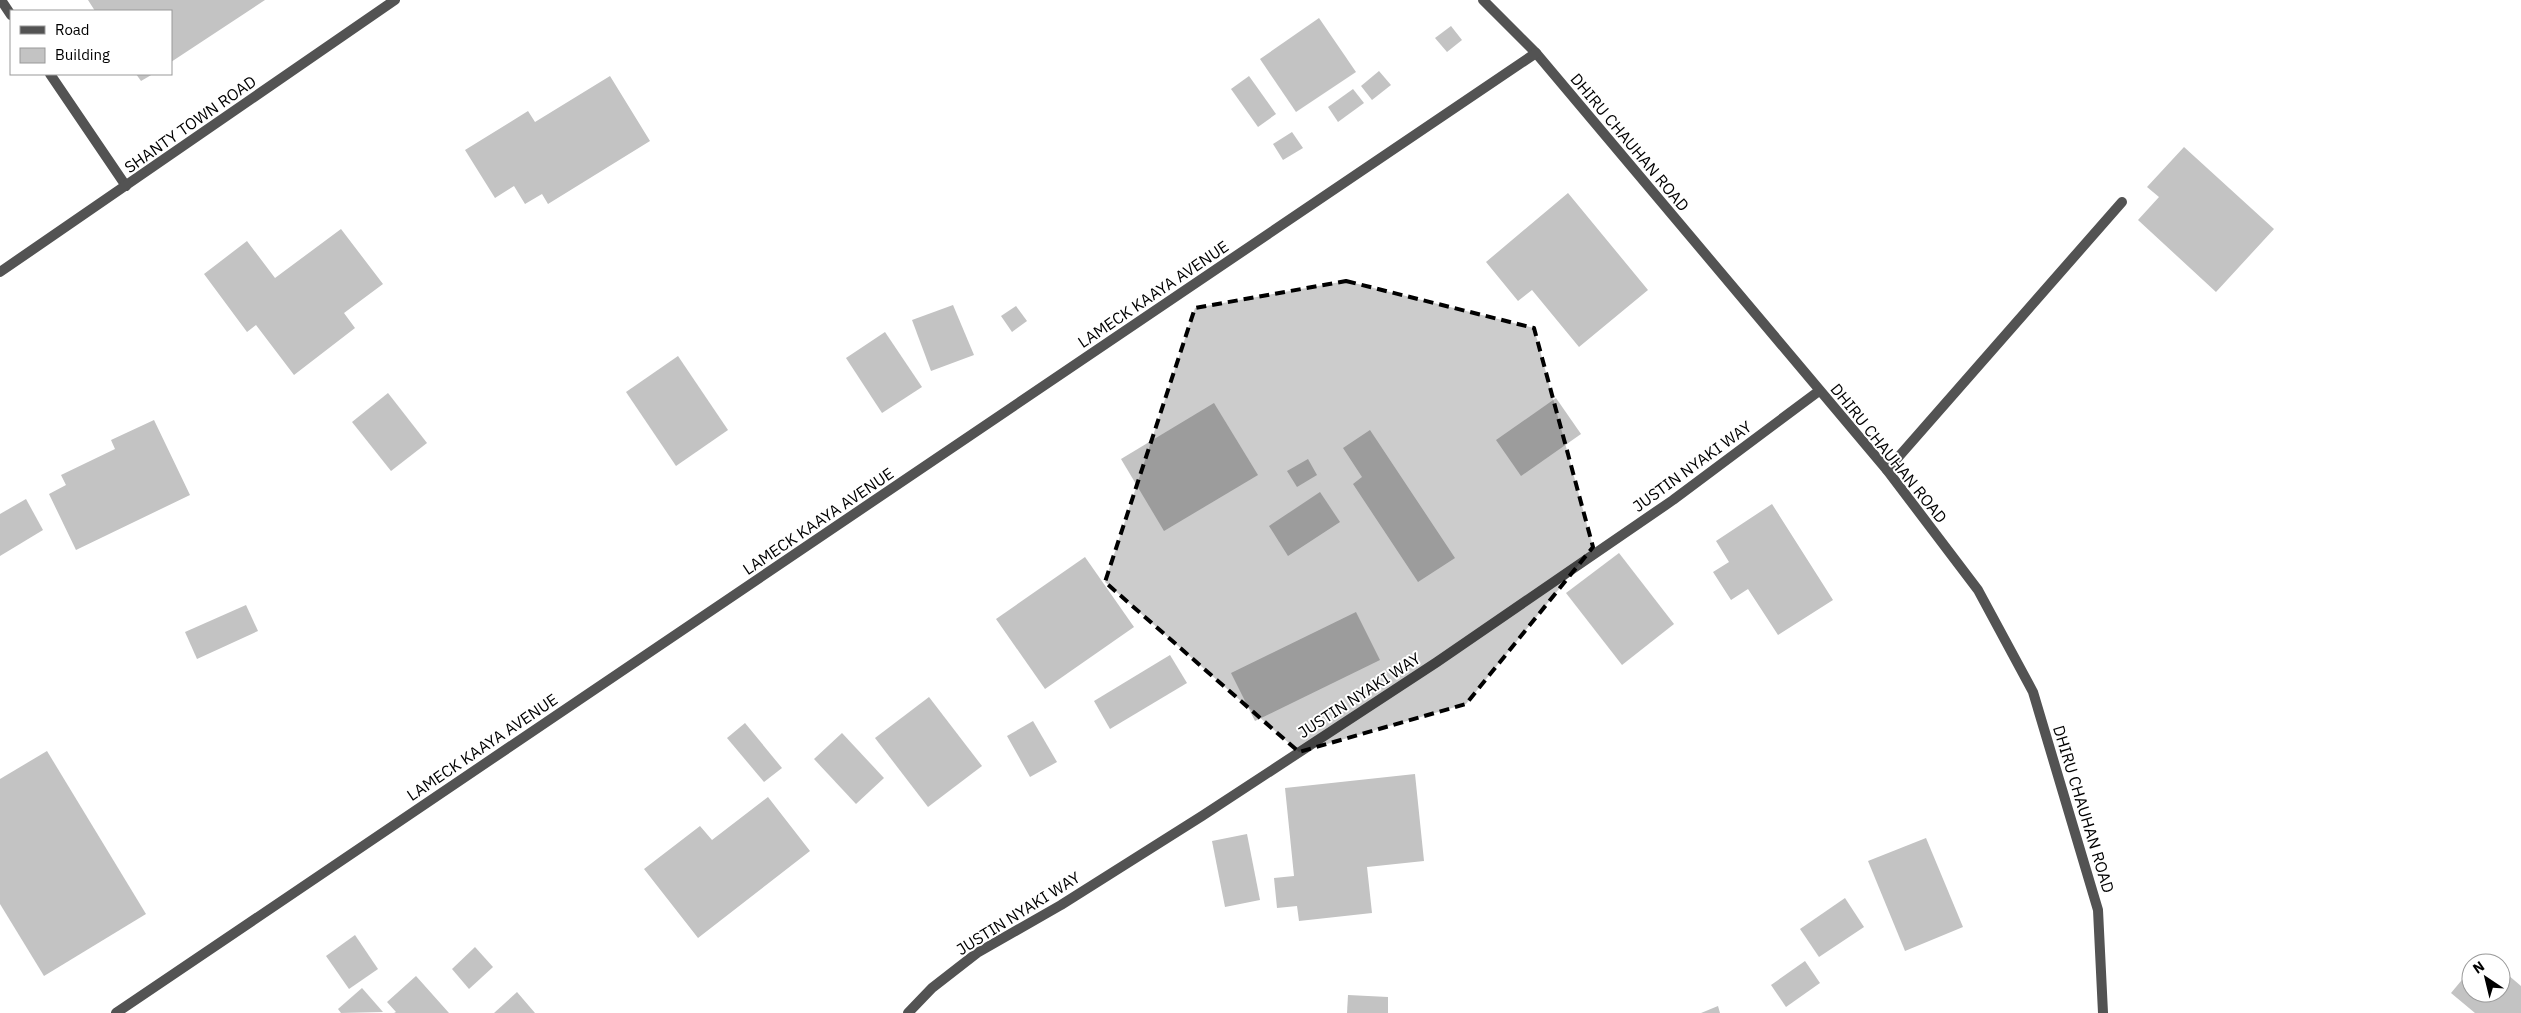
<svg xmlns="http://www.w3.org/2000/svg" width="2521" height="1013" font-family="'IBM Plex Sans',sans-serif">
<style>
.building{fill:#c3c3c3}
.lines{fill:none;stroke-linecap:round;stroke-linejoin:round}
.street{stroke:#535353;stroke-width:10}
.marked{fill:#000;fill-opacity:0.2;stroke:#000;stroke-width:4;stroke-dasharray:10 6;stroke-linejoin:round}
.labels{text-anchor:middle;stroke-width:4;stroke-linejoin:round;paint-order:stroke}
.street-label{font-size:16px;fill:#000;stroke:#fff}
</style>
<rect width="100%" height="100%" fill="#fff"/>
<!-- building -->
<g class="building">
<path d="M88 0H265L171 62V11H95Z"/>
<path d="M1319 18 1356 72 1296 112 1260 59Z"/>
<path d="M1451 26 1462 40 1447 52 1435 38Z"/>
<path d="M1379 71 1391 85 1372 100 1361 86Z"/>
<path d="M136 74H153L141 81Z"/>
<path d="M610 76 650 141 548 204 542 194 525 204 514 186 495 198 465 150 528 111 535 122Z"/>
<path d="M1249 76 1276 114 1258 127 1231 89Z"/>
<path d="M1353 89 1364 103 1338 122 1328 107Z"/>
<path d="M1292 132 1303 148 1283 160 1273 144Z"/>
<path d="M2184 147 2274 229 2216 292 2138 220 2159 197 2147 187Z"/>
<path d="M1568 193 1648 290 1579 347 1532 290 1518 301 1486 262Z"/>
<path d="M341 229 383 284 344 313 355 328 294 375 256 325 247 332 204 274 247 241 275 278Z"/>
<path d="M953 305 974 355 931 371 912 320Z"/>
<path d="M1016 306 1027 321 1012 332 1001 316Z"/>
<path d="M885 332 922 387 882 413 846 358Z"/>
<path d="M678 356 728 430 676 466 626 392Z"/>
<path d="M388 393 427 443 391 471 352 422Z"/>
<path d="M1556 398 1581 434 1521 476 1496 440Z"/>
<path d="M1214 403 1258 475 1164 531 1121 459Z"/>
<path d="M154 420 190 495 76 550 49 494 66 485 61 475 115 449 111 440Z"/>
<path d="M1370 430 1455 558 1418 582 1353 484 1362 477 1343 448Z"/>
<path d="M1308 459 1317 475 1297 487 1287 471Z"/>
<path d="M1320 492 1340 522 1288 556 1269 526Z"/>
<path d="M26 499 43 530 0 556V514Z"/>
<path d="M1772 504 1833 600 1778 635 1748 589 1731 600 1713 572 1729 562 1716 541Z"/>
<path d="M1619 553 1674 624 1622 665 1566 593Z"/>
<path d="M1085 557 1134 627 1045 689 996 619Z"/>
<path d="M246 605 258 631 197 659 185 632Z"/>
<path d="M1356 612 1380 660 1255 721 1231 673Z"/>
<path d="M1170 655 1187 683 1110 729 1094 701Z"/>
<path d="M929 697 982 766 928 807 875 738Z"/>
<path d="M1033 721 1057 762 1030 777 1007 736Z"/>
<path d="M745 723 782 768 764 782 727 738Z"/>
<path d="M842 733 884 778 856 804 814 759Z"/>
<path d="M47 751 146 914 44 976 0 904V779Z"/>
<path d="M1415 774 1424 861 1367 867 1372 913 1299 921 1297 906 1277 908 1274 878 1294 876 1285 788Z"/>
<path d="M768 797 810 851 698 938 644 869 700 826 712 840Z"/>
<path d="M1247 834 1260 900 1225 907 1212 841Z"/>
<path d="M1926 838 1963 927 1905 951 1868 861Z"/>
<path d="M1845 898 1864 927 1819 957 1800 929Z"/>
<path d="M355 935 378 969 349 989 326 956Z"/>
<path d="M475 947 493 967 469 989 452 969Z"/>
<path d="M2484 954 2495 963H2477Z"/>
<path d="M1805 961 1820 983 1786 1007 1771 985Z"/>
<path d="M2471 969V993H2501V969L2521 986V1013H2475L2451 993Z"/>
<path d="M416 976 449 1013H394L396 1012 387 1002Z"/>
<path d="M362 988 383 1012 341 1013 338 1009Z"/>
<path d="M517 992 535 1013H494Z"/>
<path d="M1348 995 1388 997V1013H1347Z"/>
<path d="M1718 1006 1720 1013H1701Z"/>
</g>
<g class="lines">
<!-- street -->
<g class="street">
<path d="M1 0 11 15"/>
<path d="M1483 0 1536 53 1887 470 1978 590 2033 692 2098 910 2103 1013"/>
<path d="M50 74 126 186"/>
<path d="M0 272 395 0"/>
<path d="M1887 470 2122 202"/>
<path d="M116 1013 1536 53"/>
<path d="M908 1013 932 988 977 953 1061 905 1202 816 1437 662 1673 500 1819 391"/>
</g>
</g>
<!-- marked area -->
<path class="marked" d="M1346 281 1534 328 1593 547 1466 704 1299 752 1105 582 1195 308Z"/>
<g class="labels">
<!-- street labels -->
<g class="street-label">
<text transform="translate(190 124) rotate(-35)" y="6">SHANTY TOWN ROAD</text>
<text transform="translate(1630 142) rotate(50)" y="6">DHIRU CHAUHAN ROAD</text>
<text transform="translate(1153 294) rotate(-34)" y="6">LAMECK KAAYA AVENUE</text>
<text transform="translate(1889 453) rotate(51)" y="6">DHIRU CHAUHAN ROAD</text>
<text transform="translate(1692 466) rotate(-36)" y="6">JUSTIN NYAKI WAY</text>
<text transform="translate(818 521) rotate(-34)" y="6">LAMECK KAAYA AVENUE</text>
<text transform="translate(1359 695) rotate(-33)" y="6">JUSTIN NYAKI WAY</text>
<text transform="translate(482 747) rotate(-34)" y="6">LAMECK KAAYA AVENUE</text>
<text transform="translate(2084 809) rotate(73)" y="6">DHIRU CHAUHAN ROAD</text>
<text transform="translate(1018 913) rotate(-32)" y="6">JUSTIN NYAKI WAY</text>
</g>
</g>
<!-- legend -->
<rect x="10" y="10" width="162" height="65" fill="#ffffff" stroke="#999999"/>
<rect x="20" y="26" width="25" height="8" fill="#535353" stroke="#999999"/>
<text x="55" y="35" font-size="15" fill="#000000">Road</text>
<rect x="20" y="48" width="25" height="15" fill="#c3c3c3" stroke="#999999"/>
<text x="55" y="60" font-size="15" fill="#000000">Building</text>
<!-- north arrow -->
<g transform="translate(2486 978) rotate(325)"><circle r="24" fill="#ffffff" stroke="#999999"/>
<path d="M0-4L9 19L0 12L-9 19Z" fill="#000000"/>
<text y="-8" font-size="14" font-weight="bold" text-anchor="middle" fill="#000000">N</text>
</g>
</svg>
